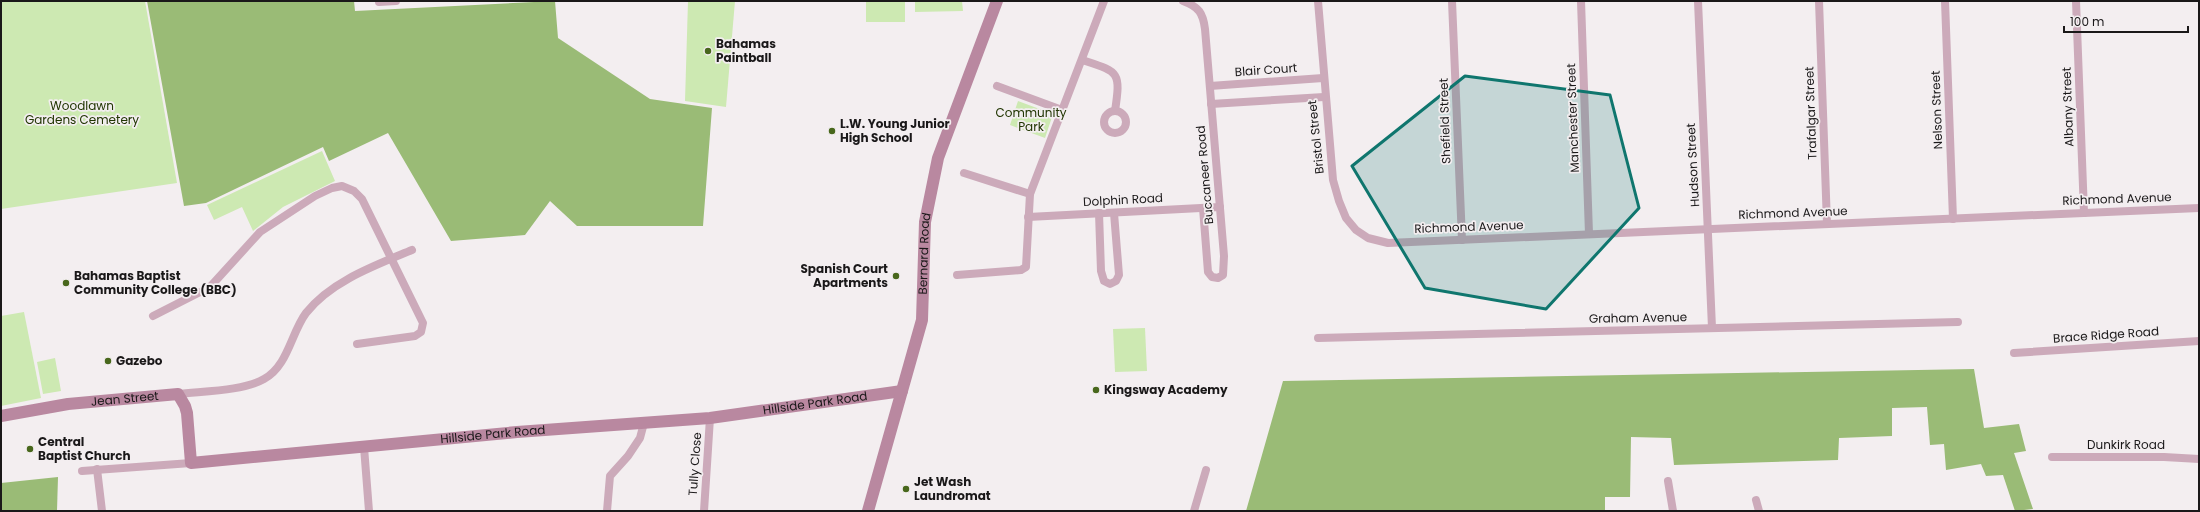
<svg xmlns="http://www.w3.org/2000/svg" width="2200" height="512" font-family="Poppins,sans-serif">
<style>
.green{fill:#cde9b2}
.forest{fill:#9abb76}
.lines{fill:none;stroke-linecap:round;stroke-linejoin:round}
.street{stroke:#ccaaba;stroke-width:8}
.secondary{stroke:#b988a0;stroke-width:12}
.marked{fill:#0f766e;fill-opacity:0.2;stroke:#0f766e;stroke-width:3;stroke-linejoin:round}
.poi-dot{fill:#48671c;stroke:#f3eef0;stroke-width:1.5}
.labels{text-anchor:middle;stroke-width:3.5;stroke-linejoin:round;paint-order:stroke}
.poi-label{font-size:12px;font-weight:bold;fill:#1a1819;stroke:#f3eef0;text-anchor:start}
.street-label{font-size:12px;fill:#1a1819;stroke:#f3eef0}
.park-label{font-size:12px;fill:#203501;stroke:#f3eef0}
</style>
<rect width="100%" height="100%" fill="#f3eef0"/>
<!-- green -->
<g class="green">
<path d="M1 1H145L177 183 1 209Z"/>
<path d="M688 1H735L726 107 685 101Z"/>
<rect x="866" y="1" width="39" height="21"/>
<path d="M915 1H962L963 11 915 12Z"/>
<path d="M1018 101 1053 114 1045 138 1010 125Z"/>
<path d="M322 151 335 181 283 207 253 231 242 207 214 220 207 205Z"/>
<path d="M24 312 41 398 1 406V316Z"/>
<path d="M1145 328 1147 371 1115 372 1113 329Z"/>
<path d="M55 358 61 391 43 394 37 362Z"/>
</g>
<!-- forest -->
<g class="forest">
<path d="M147 1H354L355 11 555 1 558 38 650 99 712 108 703 226H577L550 201 525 235 451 241 388 133 329 161 323 147 206 203 184 206Z"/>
<path d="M1974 369 1984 428 2019 424 2026 451 2014 453 2033 509 2015 511 2003 475 1986 476 1981 464 1946 470 1944 444 1930 445 1927 407 1892 408V436L1839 438 1838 460 1674 465 1671 438 1631 437 1630 497H1605V511H1246L1283 381Z"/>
<path d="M58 477 57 511H1V483Z"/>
</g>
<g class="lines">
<!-- street -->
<g class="street">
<path d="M1183 1C1199 7 1203 13 1205 29L1224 256 1223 275 1218 278 1212 277 1208 272 1203 208"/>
<path d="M1318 1 1333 180 1339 201 1346 218 1356 230 1368 238 1388 243 2199 208"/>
<path d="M1452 1 1462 240"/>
<path d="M1581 1 1589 234"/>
<path d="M1698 1 1712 328"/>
<path d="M1819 1 1827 224"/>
<path d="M1945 1 1953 219"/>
<path d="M2076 1 2084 213"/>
<path d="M379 2 396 1"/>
<path d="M1082 60C1119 72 1121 71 1115 111"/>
<path d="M997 86 1062 110"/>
<path d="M1210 86 1323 78"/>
<path d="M1211 104 1324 97"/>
<circle cx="1115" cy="122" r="11"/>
<path d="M964 173 1030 194"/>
<path d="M1099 213 1101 271 1104 281 1110 284 1116 281 1119 275 1114 213"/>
<path d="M1028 217 1220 207"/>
<path d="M957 275 1021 270 1026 267 1030 194 1104 1"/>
<path d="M153 316 210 287 260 232 315 196 332 188 342 186 354 191 362 199 423 323 421 332 415 336 357 344"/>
<path d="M1318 338 1958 322"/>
<path d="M2014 353 2199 341"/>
<path d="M178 394C203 391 243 391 264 379 288 366 291 333 306 313 331 281 376 265 412 250"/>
<path d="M364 447 369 511"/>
<path d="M2052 457H2164L2199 459"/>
<path d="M97 469 102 511"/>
<path d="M82 471 191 463"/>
<path d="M1668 481 1673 511"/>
<path d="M1756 500 1759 511"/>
<path d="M607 511 610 476 628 456 640 438 644 423"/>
<path d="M704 511 710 418"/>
<path d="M1194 511 1206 470"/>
</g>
<!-- secondary -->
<g class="secondary">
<path id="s1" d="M1 416 68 404 178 394 185 406 187 413 191 463 517 432 710 418 902 391"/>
<path id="s2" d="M868 511 922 320 925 222 938 158 997 1"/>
</g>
</g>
<!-- marked area -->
<path class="marked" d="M1465 76 1610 95 1639 208 1546 309 1425 288 1352 166Z"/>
<!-- markers -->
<g class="poi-dot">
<circle cx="708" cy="51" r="4"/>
<circle cx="832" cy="131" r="4"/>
<circle cx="896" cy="276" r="4"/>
<circle cx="66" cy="283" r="4"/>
<circle cx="108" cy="361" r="4"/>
<circle cx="1096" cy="390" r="4"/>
<circle cx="30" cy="449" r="4"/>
<circle cx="906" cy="489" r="4"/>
</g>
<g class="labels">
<!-- poi labels -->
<g class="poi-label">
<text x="716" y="48">Bahamas<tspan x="716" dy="14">Paintball</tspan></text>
<text x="840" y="128">L.W. Young Junior<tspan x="840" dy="14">High School</tspan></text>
<text x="888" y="273" text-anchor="end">Spanish Court<tspan x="888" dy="14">Apartments</tspan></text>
<text x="74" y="280">Bahamas Baptist<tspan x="74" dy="14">Community College (BBC)</tspan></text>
<text x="116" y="365">Gazebo</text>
<text x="1104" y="394">Kingsway Academy</text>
<text x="38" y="446">Central<tspan x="38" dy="14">Baptist Church</tspan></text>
<text x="914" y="486">Jet Wash<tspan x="914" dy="14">Laundromat</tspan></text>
</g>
<!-- street labels -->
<g class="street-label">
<text transform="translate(1266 70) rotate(-4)" y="4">Blair Court</text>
<text transform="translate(2068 107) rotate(-92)" y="4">Albany Street</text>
<text transform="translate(1937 110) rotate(-92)" y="4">Nelson Street</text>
<text transform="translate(1811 113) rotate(-92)" y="4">Trafalgar Street</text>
<text transform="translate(1573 118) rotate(-92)" y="4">Manchester Street</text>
<text transform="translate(1445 121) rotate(-92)" y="4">Shefield Street</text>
<text transform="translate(1316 137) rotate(-96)" y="4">Bristol Street</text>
<text transform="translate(1693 165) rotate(-93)" y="4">Hudson Street</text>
<text transform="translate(1205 175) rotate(-95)" y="4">Buccaneer Road</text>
<text transform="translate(2117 199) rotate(-2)" y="4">Richmond Avenue</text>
<text transform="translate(1123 200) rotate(-3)" y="4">Dolphin Road</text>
<text transform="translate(1793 213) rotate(-2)" y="4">Richmond Avenue</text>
<text transform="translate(1469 227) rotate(-2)" y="4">Richmond Avenue</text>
<text dy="4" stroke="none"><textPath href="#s2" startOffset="265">Bernard Road</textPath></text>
<text transform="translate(1638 318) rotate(-1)" y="4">Graham Avenue</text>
<text transform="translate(2106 335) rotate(-4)" y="4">Brace Ridge Road</text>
<text dy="4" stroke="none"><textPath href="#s1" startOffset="125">Jean Street</textPath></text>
<text dy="4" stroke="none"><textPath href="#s1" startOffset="877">Hillside Park Road</textPath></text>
<text dy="4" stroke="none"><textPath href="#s1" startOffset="553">Hillside Park Road</textPath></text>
<text x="2126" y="449">Dunkirk Road</text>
<text transform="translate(695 464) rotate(-86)" y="4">Tully Close</text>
</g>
<!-- park labels -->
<g class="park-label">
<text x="82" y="110">Woodlawn<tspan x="82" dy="14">Gardens Cemetery</tspan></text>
<text x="1031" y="117">Community<tspan x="1031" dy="14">Park</tspan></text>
</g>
</g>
<!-- border -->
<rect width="2200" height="512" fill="none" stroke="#1a1819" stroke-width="4"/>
<!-- scale -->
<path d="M2064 26v6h124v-6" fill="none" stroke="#1a1819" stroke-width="2"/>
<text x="2070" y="26" font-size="12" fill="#1a1819" stroke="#f3eef0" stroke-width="3" paint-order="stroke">100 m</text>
</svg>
